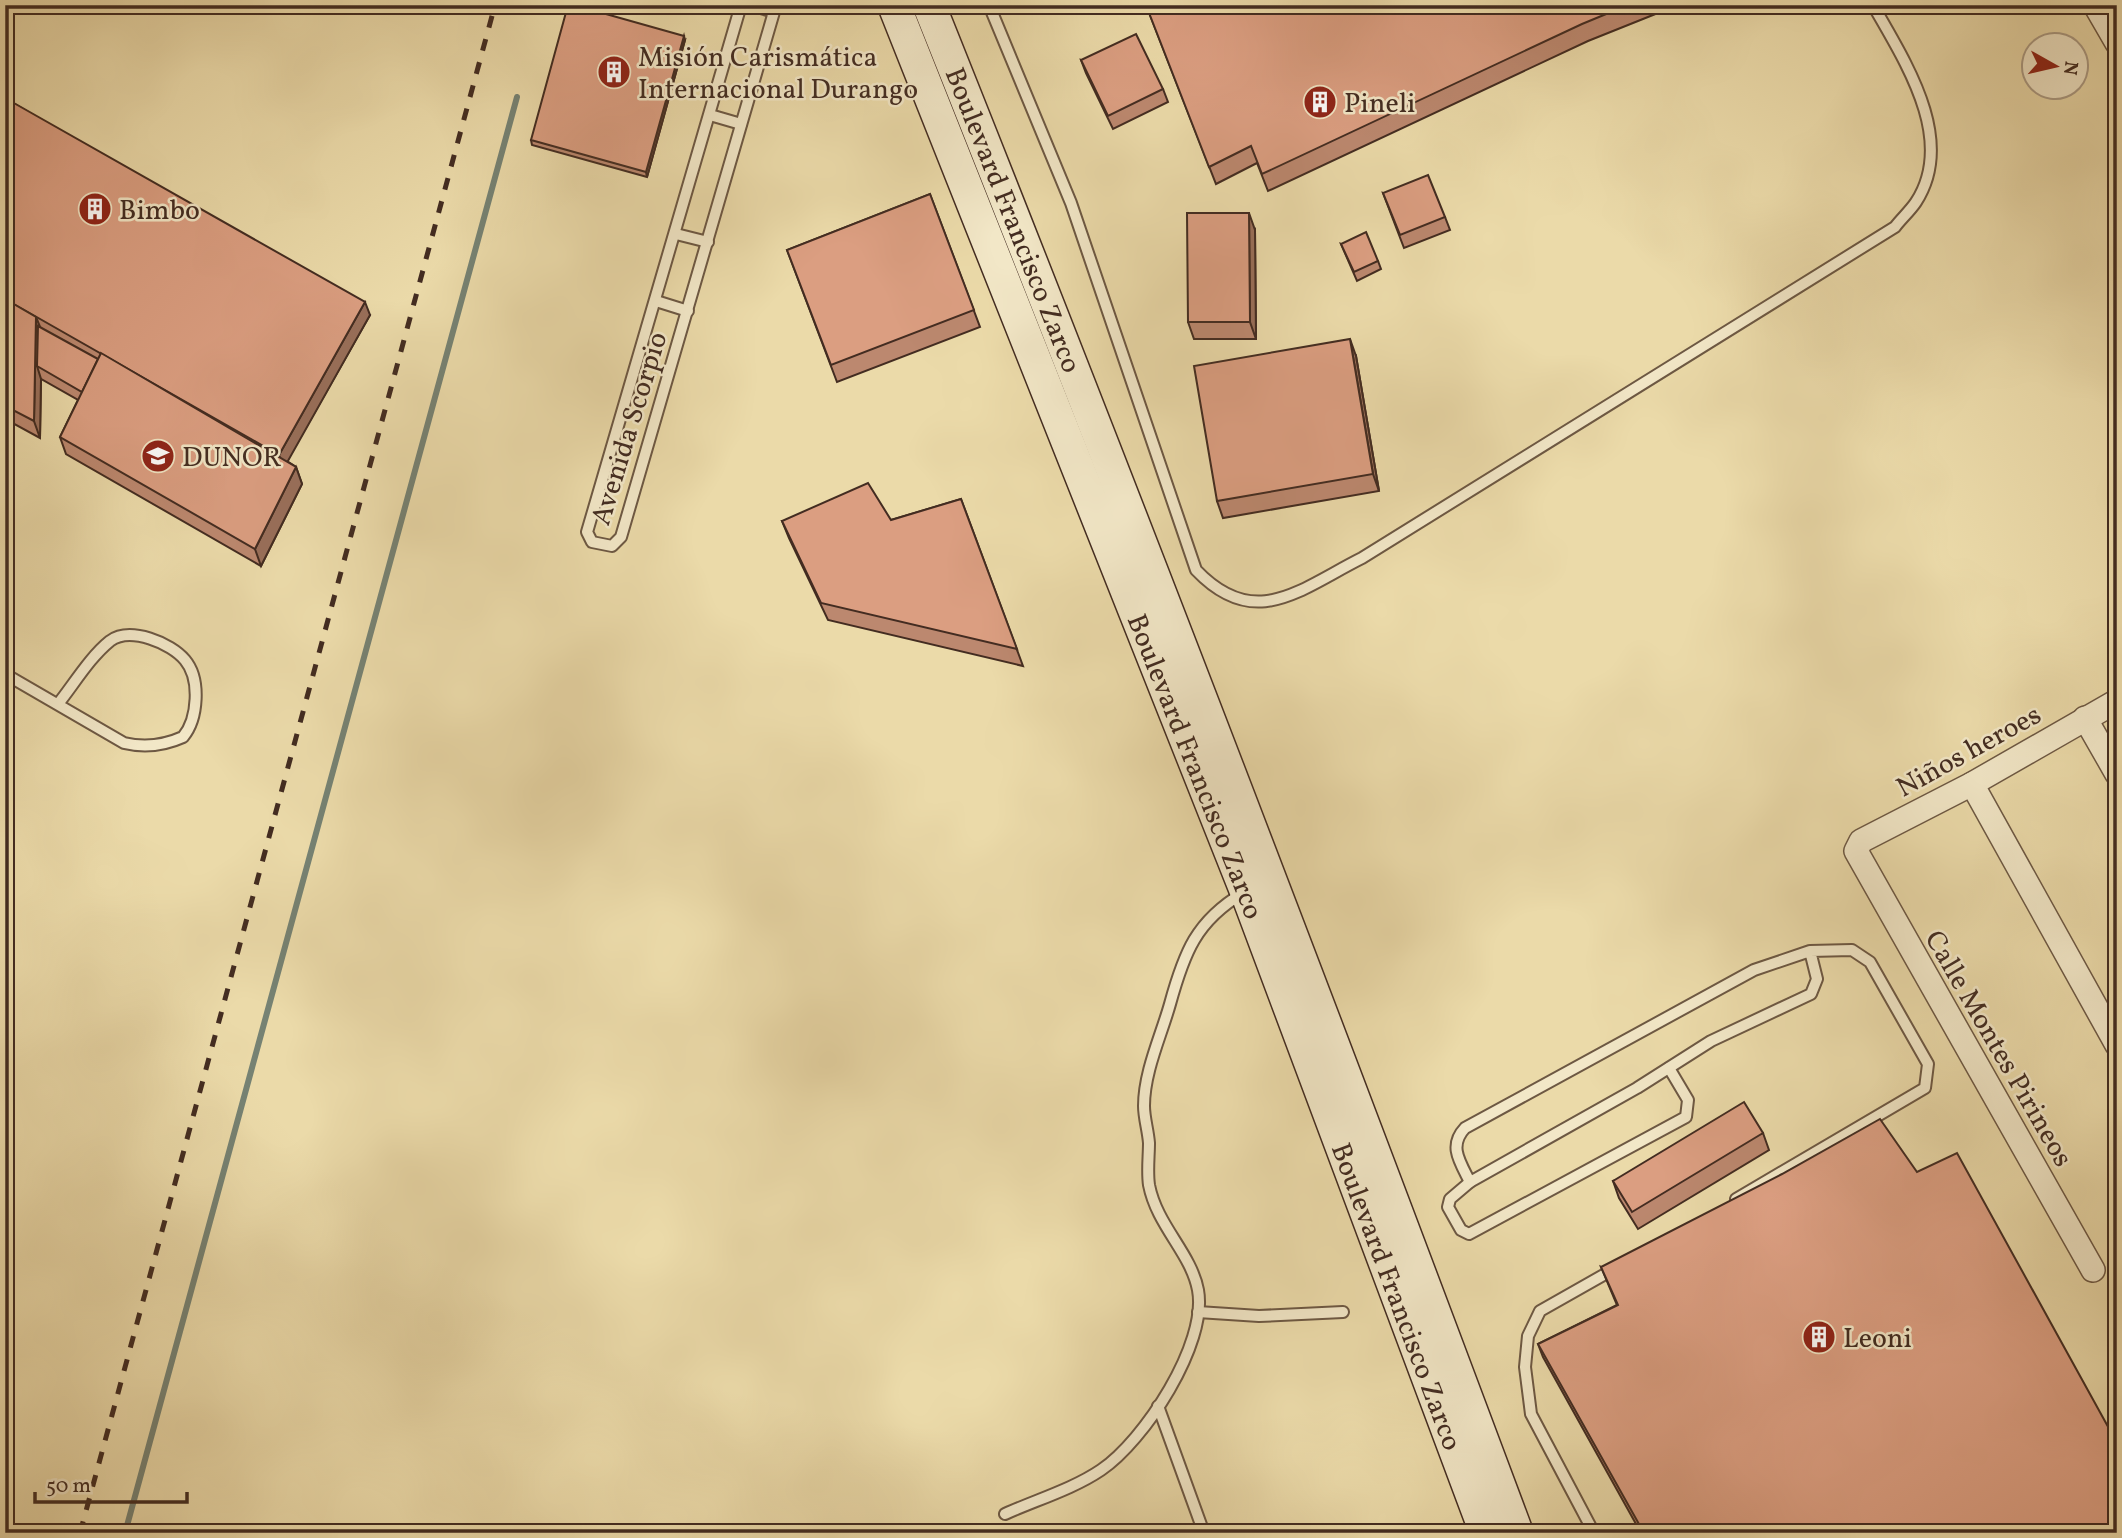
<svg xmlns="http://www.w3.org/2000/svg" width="2122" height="1538" font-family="Vollkorn,serif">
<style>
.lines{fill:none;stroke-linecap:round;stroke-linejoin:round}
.stream{stroke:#768273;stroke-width:6}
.lane-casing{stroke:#6d5843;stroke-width:14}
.street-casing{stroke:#6d5843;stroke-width:26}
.secondary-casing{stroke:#432c21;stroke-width:35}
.lane{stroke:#f2e7c7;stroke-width:10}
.street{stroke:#f2e7c7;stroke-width:23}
.secondary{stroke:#f2e7c7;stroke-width:32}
.rail{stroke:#432c21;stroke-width:5;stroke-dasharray:12 12;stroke-linecap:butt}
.wall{fill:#bc886f;stroke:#432c21;stroke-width:2}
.shaded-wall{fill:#996f5a;stroke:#432c21;stroke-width:2}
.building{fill:#db9e81;stroke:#432c21;stroke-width:2}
.labels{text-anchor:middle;stroke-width:5;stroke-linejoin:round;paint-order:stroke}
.poi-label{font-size:28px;fill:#432c21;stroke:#f2e7c7;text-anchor:start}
.street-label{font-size:28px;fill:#432c21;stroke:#f2e7c7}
</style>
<rect width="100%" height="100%" fill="#ebdaa9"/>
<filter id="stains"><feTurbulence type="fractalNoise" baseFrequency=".00286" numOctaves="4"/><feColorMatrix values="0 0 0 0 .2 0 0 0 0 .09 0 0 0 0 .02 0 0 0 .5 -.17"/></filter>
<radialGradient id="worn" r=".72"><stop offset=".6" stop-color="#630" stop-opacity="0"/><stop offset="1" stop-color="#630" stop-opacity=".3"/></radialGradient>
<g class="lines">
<!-- stream -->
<path class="stream" d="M125 1533 517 97"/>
<defs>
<g id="lane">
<path d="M741 5 587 532 592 542 612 546 621 537 776 5"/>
<path d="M751 5 774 12"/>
<path d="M989 5 1071 203 1196 570C1255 632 1300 589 1362 558L1895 227C1901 219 1910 211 1916 202 1957 139 1904 60 1873 5"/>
<path d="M710 115 741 124"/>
<path d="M676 234 708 242"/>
<path d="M656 301 688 311"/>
<path d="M5 674 124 743C145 748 163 746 183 737 198 719 201 679 185 660 171 643 130 626 110 641 90 657 74 684 58 704"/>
<path d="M1470 1182 1450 1199 1448 1207 1461 1230 1469 1234 1686 1117 1688 1100 1669 1068"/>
<path d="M1736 1199 1925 1088 1928 1064 1870 962 1852 950 1810 951 1754 970 1465 1128C1448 1146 1460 1162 1470 1182L1637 1088 1711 1041 1811 994 1817 979 1810 951"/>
<path d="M1198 1312 1259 1316 1343 1312"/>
<path d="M1158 1406 1204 1533"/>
<path d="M1005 1514C1036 1500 1073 1489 1101 1470 1144 1441 1208 1344 1198 1290 1191 1253 1157 1226 1149 1185 1147 1171 1149 1156 1149 1143 1148 1130 1144 1118 1144 1106 1144 1072 1161 1036 1170 1004 1184 953 1196 921 1243 893"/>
<path d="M1594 1533 1531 1414 1525 1367 1528 1336 1540 1311 1616 1268"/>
</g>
<g id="street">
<path d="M2095 5 2117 43"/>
<path d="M2085 718 2117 774"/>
<path d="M1972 784 2117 1045"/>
<path d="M2093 1270 1856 851 1861 841 1972 784 2117 701"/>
</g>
<g id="secondary">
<path id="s1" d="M894 5 1246 891 1486 1533"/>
<path id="s2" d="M929 5C1132 512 1326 1022 1517 1533"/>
</g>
</defs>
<!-- lane casing -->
<use href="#lane" class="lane-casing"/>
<!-- street casing -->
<use href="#street" class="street-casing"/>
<!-- secondary casing -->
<use href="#secondary" class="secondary-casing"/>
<!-- lane -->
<use href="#lane" class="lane"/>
<!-- street -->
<use href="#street" class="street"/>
<!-- secondary -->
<use href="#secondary" class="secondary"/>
<!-- rail -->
<path class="rail" d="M80 1533 495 5"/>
</g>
<!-- wall -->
<g class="wall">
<path d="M813 5H824L815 9Z"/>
<path d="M1146 5H1678L1588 41 1268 191 1257 163 1216 184Z"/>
<path d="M685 40 647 177 532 145 531 140Z"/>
<path d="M1081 60 1163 89 1168 102 1113 129 1086 73Z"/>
<path d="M5 98 370 315 287 461 296 467 302 484 261 566 66 454 60 437 78 400 41 379 40 438 5 419Z"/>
<path d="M1383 193 1445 217 1450 230 1404 248Z"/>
<path d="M930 194 980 327 837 382 787 250Z"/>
<path d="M1255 230 1256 339H1194L1188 322Z"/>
<path d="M1341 244 1378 261 1381 269 1357 281Z"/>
<path d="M1356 356 1379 491 1223 518 1217 501Z"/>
<path d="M961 499 1023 666 828 620 789 538 782 521 891 520Z"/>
<path d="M1763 1133 1769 1150 1638 1229 1619 1198 1613 1181Z"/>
<path d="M1601 1267 2117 1533H1641L1543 1357 1538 1344 1617 1305Z"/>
</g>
<!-- shaded-wall -->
<g class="shaded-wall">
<path d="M684 36 685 40 647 177 646 172Z"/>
<path d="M1249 213 1255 230 1256 339 1250 322Z"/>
<path d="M365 302 370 315 284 468 279 455Z"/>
<path d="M36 317 43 334 37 366 41 379 40 438 34 421Z"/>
<path d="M1350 339 1356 356 1379 491 1373 474Z"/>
<path d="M296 467 302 484 261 566 255 549Z"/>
</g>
<!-- building -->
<g class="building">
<path d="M568 5H574L684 36 646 172 531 140Z"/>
<path d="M1146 5H1628L1582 24 1262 174 1251 146 1209 167Z"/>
<path d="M1136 34 1163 89 1108 116 1081 60Z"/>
<path d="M5 98 365 302 279 455 5 299Z"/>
<path d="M1428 175 1445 217 1400 235 1383 193Z"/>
<path d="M930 194 974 310 831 365 787 250Z"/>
<path d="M1187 213H1249L1250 322H1188Z"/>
<path d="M1366 232 1378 261 1354 272 1341 244Z"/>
<path d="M5 299 36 317 34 421 5 406Z"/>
<path d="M38 326 98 359 82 392 37 366Z"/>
<path d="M1350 339 1373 474 1217 501 1194 366Z"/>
<path d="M101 353 296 467 255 549 60 437Z"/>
<path d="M868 483 891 520 961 499 1017 649 821 603 782 521Z"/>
<path d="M1744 1102 1763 1133 1632 1212 1613 1181Z"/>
<path d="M1880 1119 1917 1172 1957 1153 2117 1443V1533H1644L1538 1344 1618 1305 1601 1267 1782 1174Z"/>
</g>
<!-- icons -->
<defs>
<symbol id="building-disc" viewBox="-11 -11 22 22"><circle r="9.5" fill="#8f2418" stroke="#f2e7c7"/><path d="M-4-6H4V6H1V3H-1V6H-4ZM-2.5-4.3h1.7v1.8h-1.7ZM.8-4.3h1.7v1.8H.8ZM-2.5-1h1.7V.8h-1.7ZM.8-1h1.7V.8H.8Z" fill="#fff"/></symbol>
<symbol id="school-disc" viewBox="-11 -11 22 22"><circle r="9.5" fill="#8f2418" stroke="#f2e7c7"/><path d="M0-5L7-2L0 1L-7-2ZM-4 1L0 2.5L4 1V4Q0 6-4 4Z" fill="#fff"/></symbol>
</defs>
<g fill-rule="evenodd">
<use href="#building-disc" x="595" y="53" width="38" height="38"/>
<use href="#building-disc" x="1301" y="83" width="38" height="38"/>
<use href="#building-disc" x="76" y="190" width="38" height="38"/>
<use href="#school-disc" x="139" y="437" width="38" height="38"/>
<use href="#building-disc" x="1800" y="1318" width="38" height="38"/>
</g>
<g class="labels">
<!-- poi labels -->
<g class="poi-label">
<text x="638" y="66">Misión Carismática<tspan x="638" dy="32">Internacional Durango</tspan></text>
<text x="1344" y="112">Pineli</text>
<text x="119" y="219">Bimbo</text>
<text x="182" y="466">DUNOR</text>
<text x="1843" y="1347">Leoni</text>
</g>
<!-- street labels -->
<g class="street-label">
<text dy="10" stroke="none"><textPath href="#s2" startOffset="231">Boulevard Francisco Zarco</textPath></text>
<text transform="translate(628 428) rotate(-73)" y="10">Avenida Scorpio</text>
<text transform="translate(1968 750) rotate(-29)" y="10">Niños heroes</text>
<text dy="10" stroke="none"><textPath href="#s1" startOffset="819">Boulevard Francisco Zarco</textPath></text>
<text transform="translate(2000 1048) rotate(60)" y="10">Calle Montes Pirineos</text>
<text dy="10" stroke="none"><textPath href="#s1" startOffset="1386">Boulevard Francisco Zarco</textPath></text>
</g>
</g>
<!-- margin -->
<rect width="2122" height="1538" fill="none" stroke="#ebdaa9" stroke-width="28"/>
<rect x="7" y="7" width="2108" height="1524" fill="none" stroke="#432c21" stroke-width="3.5"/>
<rect x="14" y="14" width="2094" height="1510" fill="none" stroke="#432c21" stroke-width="2"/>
<!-- north arrow -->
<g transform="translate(2055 66) rotate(98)"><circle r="33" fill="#f2e7c7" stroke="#ac9c85" stroke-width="2"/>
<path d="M0-5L12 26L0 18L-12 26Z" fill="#8f2418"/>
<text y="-10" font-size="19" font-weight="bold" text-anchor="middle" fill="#432c21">N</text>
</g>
<!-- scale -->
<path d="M35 1492v10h152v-10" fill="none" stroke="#432c21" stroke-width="3.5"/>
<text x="46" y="1492" font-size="21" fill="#432c21" stroke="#f2e7c7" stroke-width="5" paint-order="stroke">50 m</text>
<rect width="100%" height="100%" filter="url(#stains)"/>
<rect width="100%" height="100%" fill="url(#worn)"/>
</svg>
